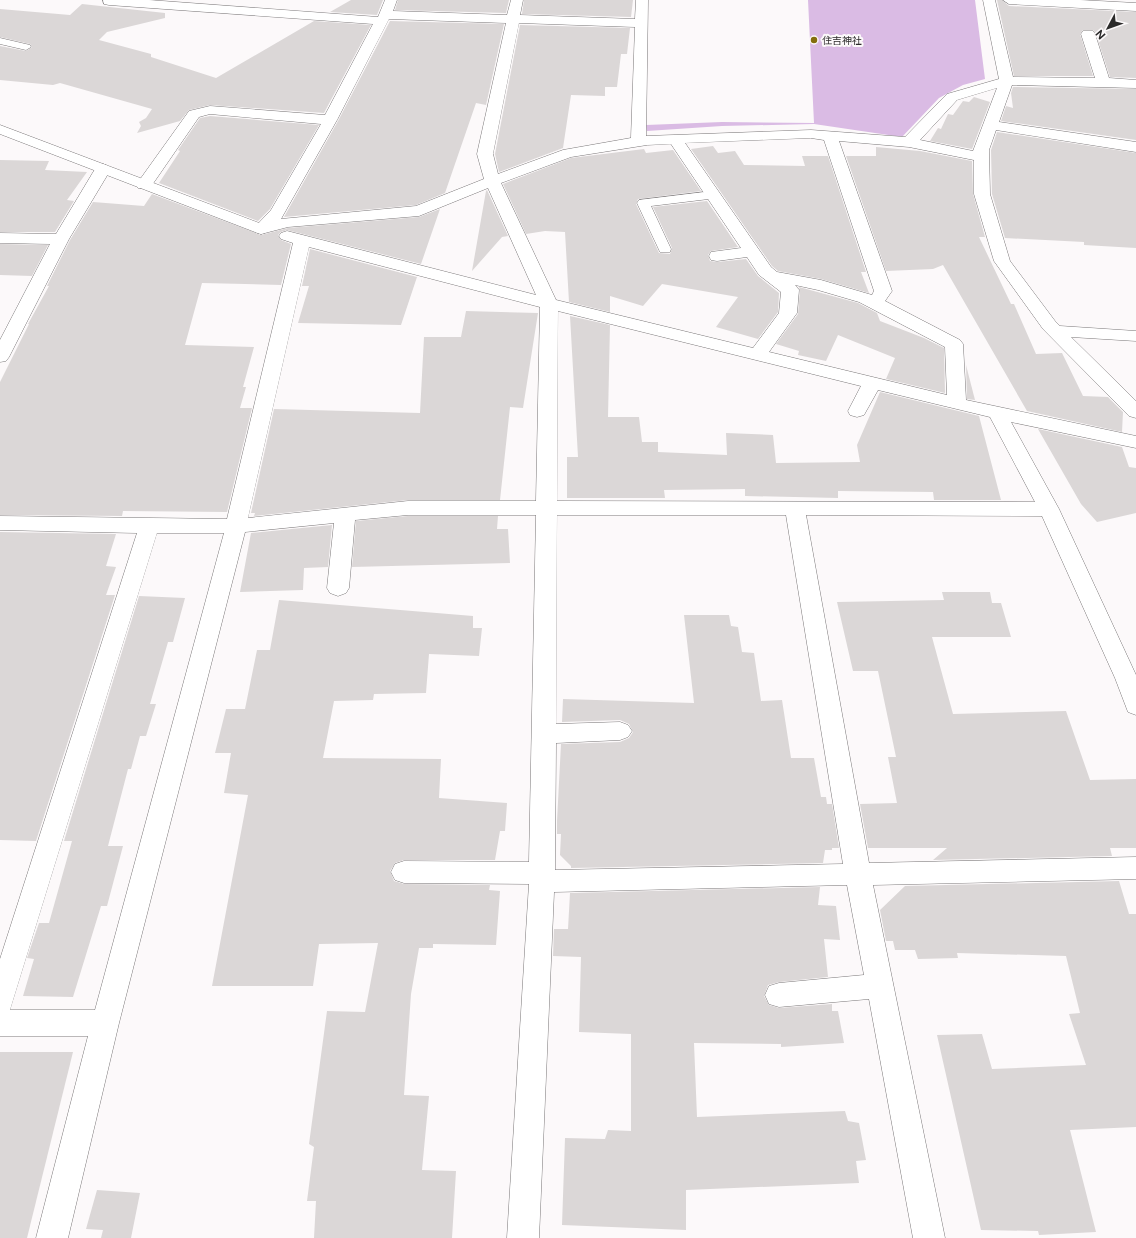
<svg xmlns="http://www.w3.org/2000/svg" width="1136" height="1238" font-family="'Public Sans','Noto Sans JP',sans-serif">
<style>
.water{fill:#dabbe4}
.building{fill:#dbd7d7}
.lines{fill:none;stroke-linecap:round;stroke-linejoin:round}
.lane-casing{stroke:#7b7879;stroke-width:1}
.street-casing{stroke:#7b7879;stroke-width:1}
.secondary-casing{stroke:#7b7879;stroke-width:1}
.lane{fill:#fff;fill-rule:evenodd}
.street{fill:#fff;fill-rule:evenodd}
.secondary{fill:#fff;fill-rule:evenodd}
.poi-dot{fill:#846e0c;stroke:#fcf9fa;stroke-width:1.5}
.labels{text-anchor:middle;stroke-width:4;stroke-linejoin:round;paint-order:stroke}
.far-poi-label{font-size:10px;fill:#2b2a2a;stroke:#fcf9fa;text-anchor:start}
</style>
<rect width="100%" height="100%" fill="#fcf9fa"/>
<!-- water -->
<path class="water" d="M808 0H975L985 79 963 85 939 98 902 137 814 124 722 126 647 131 646 125 722 122 814 123Z"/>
<!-- building -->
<g class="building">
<path d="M351 0H383L377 15 330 12Z"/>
<path d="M398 0H509L506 13 395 10Z"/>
<path d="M524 0H633L631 17 522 14Z"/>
<path d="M997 0H1002L1009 6 1136 12V78L1110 77 1096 34 1093 30H1083L1080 34 1093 76H1014Z"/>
<path d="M82 4 165 13V18L107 32 99 40 151 54V57L216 78 314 21 371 25 324 113 210 105 189 110 180 121 137 133 141 126 139 122 146 118 152 109 60 83 53 85 0 80V46L26 51 32 47 30 44 0 37V9L70 15Z"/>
<path d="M390 21 504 24 486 105 476 103 445 193 416 205 284 217 338 121Z"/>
<path d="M520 25 630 28 627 54H621L617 87H605V96L571 95 563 148 499 172 495 154Z"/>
<path d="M1013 87 1136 89V140L1001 121 1006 106 1013 108 1011 93Z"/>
<path d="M974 97 990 102 972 149 930 141 938 128 941 129 948 114 953 115 963 101 969 102Z"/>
<path d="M210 116 319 125 270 209 258 221 159 183 180 151 178 150 200 118Z"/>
<path d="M997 132 1136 153V248L1084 245V242L1005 238 992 194 991 150Z"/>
<path d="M713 146 718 153 735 151 744 165 805 166 802 156H828L866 272H861L869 293 821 279 778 271 772 266 691 149Z"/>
<path d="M876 147 920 151 972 161 973 194 985 237H979L1011 304H1014L1036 354 1062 353 1083 396 1108 397 1123 412 1122 432 1027 411 943 265 933 269 886 271 846 156H876Z"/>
<path d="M644 149 646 153 673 150 701 191 638 199 636 204 659 253 670 254 672 248 653 207 707 201 738 247 711 251 708 255 710 261 717 262 746 259 758 276 779 293 778 312 758 339 716 327 738 297 662 284 643 306 610 296V312L569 302 565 232 545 231 526 234 503 184 571 158Z"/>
<path d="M0 160 49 161 45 170 87 172 67 200 74 201 55 232H0Z"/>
<path d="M487 190 508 236 502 237 472 271 486 191Z"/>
<path d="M152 194 261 235 288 228 419 217 440 209 421 264 287 230 281 232 278 235 281 240 291 244 281 285 202 283 185 345 254 347 243 387H246L240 408H252L227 512 123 511 122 516 0 515V382L29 324H28L49 286H47L70 240 93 202 144 206Z"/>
<path d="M0 244 48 245 32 276 0 275Z"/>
<path d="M310 249 417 277 401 325 298 323 309 286H302Z"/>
<path d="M799 287 858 303 877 313 880 321 924 338 944 348 945 393 886 379 895 358 838 335 826 361 798 355 799 351 776 344 798 314 800 290Z"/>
<path d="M466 311 538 313 523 408 510 407 500 500H408L254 516 255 513H251L274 409 420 413 424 337H461Z"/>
<path d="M570 316 610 325 608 417H639L642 442H658V452L727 455 726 433 773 435 776 463 860 462 857 445 880 392 979 416 1001 500H934L933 492 838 491V498L745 496V489L664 490 665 498H567V457H578Z"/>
<path d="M966 365 975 400 967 399Z"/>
<path d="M1038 429 1122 447 1129 467 1136 468V513L1097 522 1081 504Z"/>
<path d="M408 516H498L497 529H508L510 563 352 567 356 521Z"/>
<path d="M332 525 328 567 304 568 303 590 240 592 251 533Z"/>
<path d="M0 532 116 534 106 566 116 567 106 595H115L36 841 0 840Z"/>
<path d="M942 592H990L992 603H1001L1011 637H932L953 714 1066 711 1090 780 1136 779V848H1110L1112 856 933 860 947 848H868L860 804 897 803 888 757H896L878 671H853L837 602 944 600Z"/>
<path d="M139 596 185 598 173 642H168L150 704H156L146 736H140L131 769H128L108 846H123L107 906H101L73 997 23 996 34 959 27 958 39 923H49L72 841H64Z"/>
<path d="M279 600 473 616V628H482L479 656 429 654 426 693 374 694 373 700 334 701 323 758 441 759 439 798 507 803 505 831H500L495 860H404L395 863 390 871 394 881 404 884 490 885 489 890 500 891 496 945 433 944V948H419L411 994 404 1095 429 1096 422 1170 456 1171 452 1238H314L316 1201H307L314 1147 309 1144 327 1011 365 1012 378 943 319 944 313 986H212L248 795 224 793 231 753H215L226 709H245L257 650H270Z"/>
<path d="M684 615H729L731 626 738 627 742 652 754 653 761 701 782 700 791 758H814L821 797H826L827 804H832L839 848H832V850H825L823 863 571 868V866L560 855 561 834H557V821L561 744 620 742 629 738 633 732 629 724 620 720 562 722 563 699 694 703Z"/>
<path d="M1119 881 1129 914H1136V1127L1070 1130 1096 1232 1039 1235 1038 1231 981 1230 937 1035 982 1034 992 1069 1086 1065 1069 1014 1080 1013 1066 956 957 953 958 958 918 959 915 950H895L893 941H886L880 910 905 886Z"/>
<path d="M820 887 818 905 836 906 840 940 824 939 828 977 779 982 768 985 764 996 769 1005 779 1008 832 1004V1011H838L844 1043 781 1047V1044L694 1043 697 1117 845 1111 848 1121 859 1123 866 1160 856 1161 859 1183 686 1190V1230L562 1225 565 1138 605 1139 608 1130 631 1131V1034L579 1032 581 957 553 956 554 929H568L570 893Z"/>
<path d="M0 1052H73L27 1238H0Z"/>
<path d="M97 1190 140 1193 131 1238H101L103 1230 86 1229Z"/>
</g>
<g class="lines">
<defs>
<g id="lane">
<path d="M0 38 30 45 31 47 26 50 0 44Z"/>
<path d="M713 191 719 195 717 198 651 206 671 249 670 252H660L637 203 639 200Z"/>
</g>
<g id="street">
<path d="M103 0H149L378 17 385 0H397L393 11 507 15 511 0H523L520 15 635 19 636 0H648L646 136 811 130 905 137 947 94 999 79 983 0H995L1013 77 1095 78 1081 34 1083 31H1093L1095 34 1109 78 1136 80V88L1012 85 999 122 1136 142V152L996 130 989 150 990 194 1010 261 1055 321 1060 326 1136 331V341L1071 337 1136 401V418L1129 416 1043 329 994 261 974 194V160L909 147 839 141 892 291 885 301 960 340 963 344 966 400 1136 436V448L1011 422 1059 509 1136 675V715L1128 712 1115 678 1042 516 806 515 869 863 1136 857V879L873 885 945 1238H913L869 999 779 1007 769 1004 765 995 769 986 779 983 864 975 847 885 554 892 539 1238H507L529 884 404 883 395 880 391 872 395 864 404 861 529 862 536 515H408L355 520 349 588 346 593 338 596 330 593 327 588 334 523 245 532 119 1023 68 1238H36L88 1036H0V959L137 533 0 530V516L227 519 293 243 281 239 279 236 281 233 287 231 536 295 488 188 419 216 288 227 261 234 255 232 253 229 271 210 321 124 210 114 199 117 150 188H138L136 185 189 111 210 106 325 115 373 24 109 5 104 4ZM389 19 506 23 477 154 484 179 416 206 281 219 337 120ZM519 23 635 27 631 138 563 150 498 174 493 154ZM997 88 973 151 920 140 957 100ZM811 138 824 140 874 291 872 295 821 280 777 272 771 267 685 143ZM671 144 741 248 711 252 709 256 711 260 717 261 747 257 759 275 781 292 779 313 753 348 556 300 501 183 571 157 647 145ZM309 247 540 307 536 501H408L248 518ZM795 285 818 290 859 302 945 347 947 395 769 352 797 313 799 290ZM558 311 861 386 848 411 850 415 857 417 864 415 878 390 990 417 1035 502 557 501ZM557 515H786L843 864 555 870 556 743 620 740 628 737 632 731 628 725 620 722 556 724ZM157 533H224L95 1010H10Z"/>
<path d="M1003 0H1080L1136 3V11L1009 4Z"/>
<path d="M103 164 108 166 111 169 69 239 9 357 6 361 0 362V340L50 244 0 243V233L56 234 95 169 98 166Z"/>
</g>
<path id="secondary" d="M0 125 267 226 269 229 267 232 261 234 255 232 0 134Z"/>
</defs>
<!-- lane casing -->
<use href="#lane" class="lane-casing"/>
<!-- street casing -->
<use href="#street" class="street-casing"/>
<!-- secondary casing -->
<use href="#secondary" class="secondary-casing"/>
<!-- lane -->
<use href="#lane" class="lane"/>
<!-- street -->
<use href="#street" class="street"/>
<!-- secondary -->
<use href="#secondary" class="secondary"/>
</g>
<!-- markers -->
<circle class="poi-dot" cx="814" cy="40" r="4"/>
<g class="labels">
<!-- far-poi labels -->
<g class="far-poi-label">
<text x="822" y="44">住吉神社</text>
</g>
</g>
<!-- north arrow -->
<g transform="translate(1108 28) rotate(229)" stroke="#fcf9fa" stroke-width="3" paint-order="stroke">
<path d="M0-3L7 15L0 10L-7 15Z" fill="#2b2a2a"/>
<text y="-6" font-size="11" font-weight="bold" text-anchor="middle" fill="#2b2a2a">N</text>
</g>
</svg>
